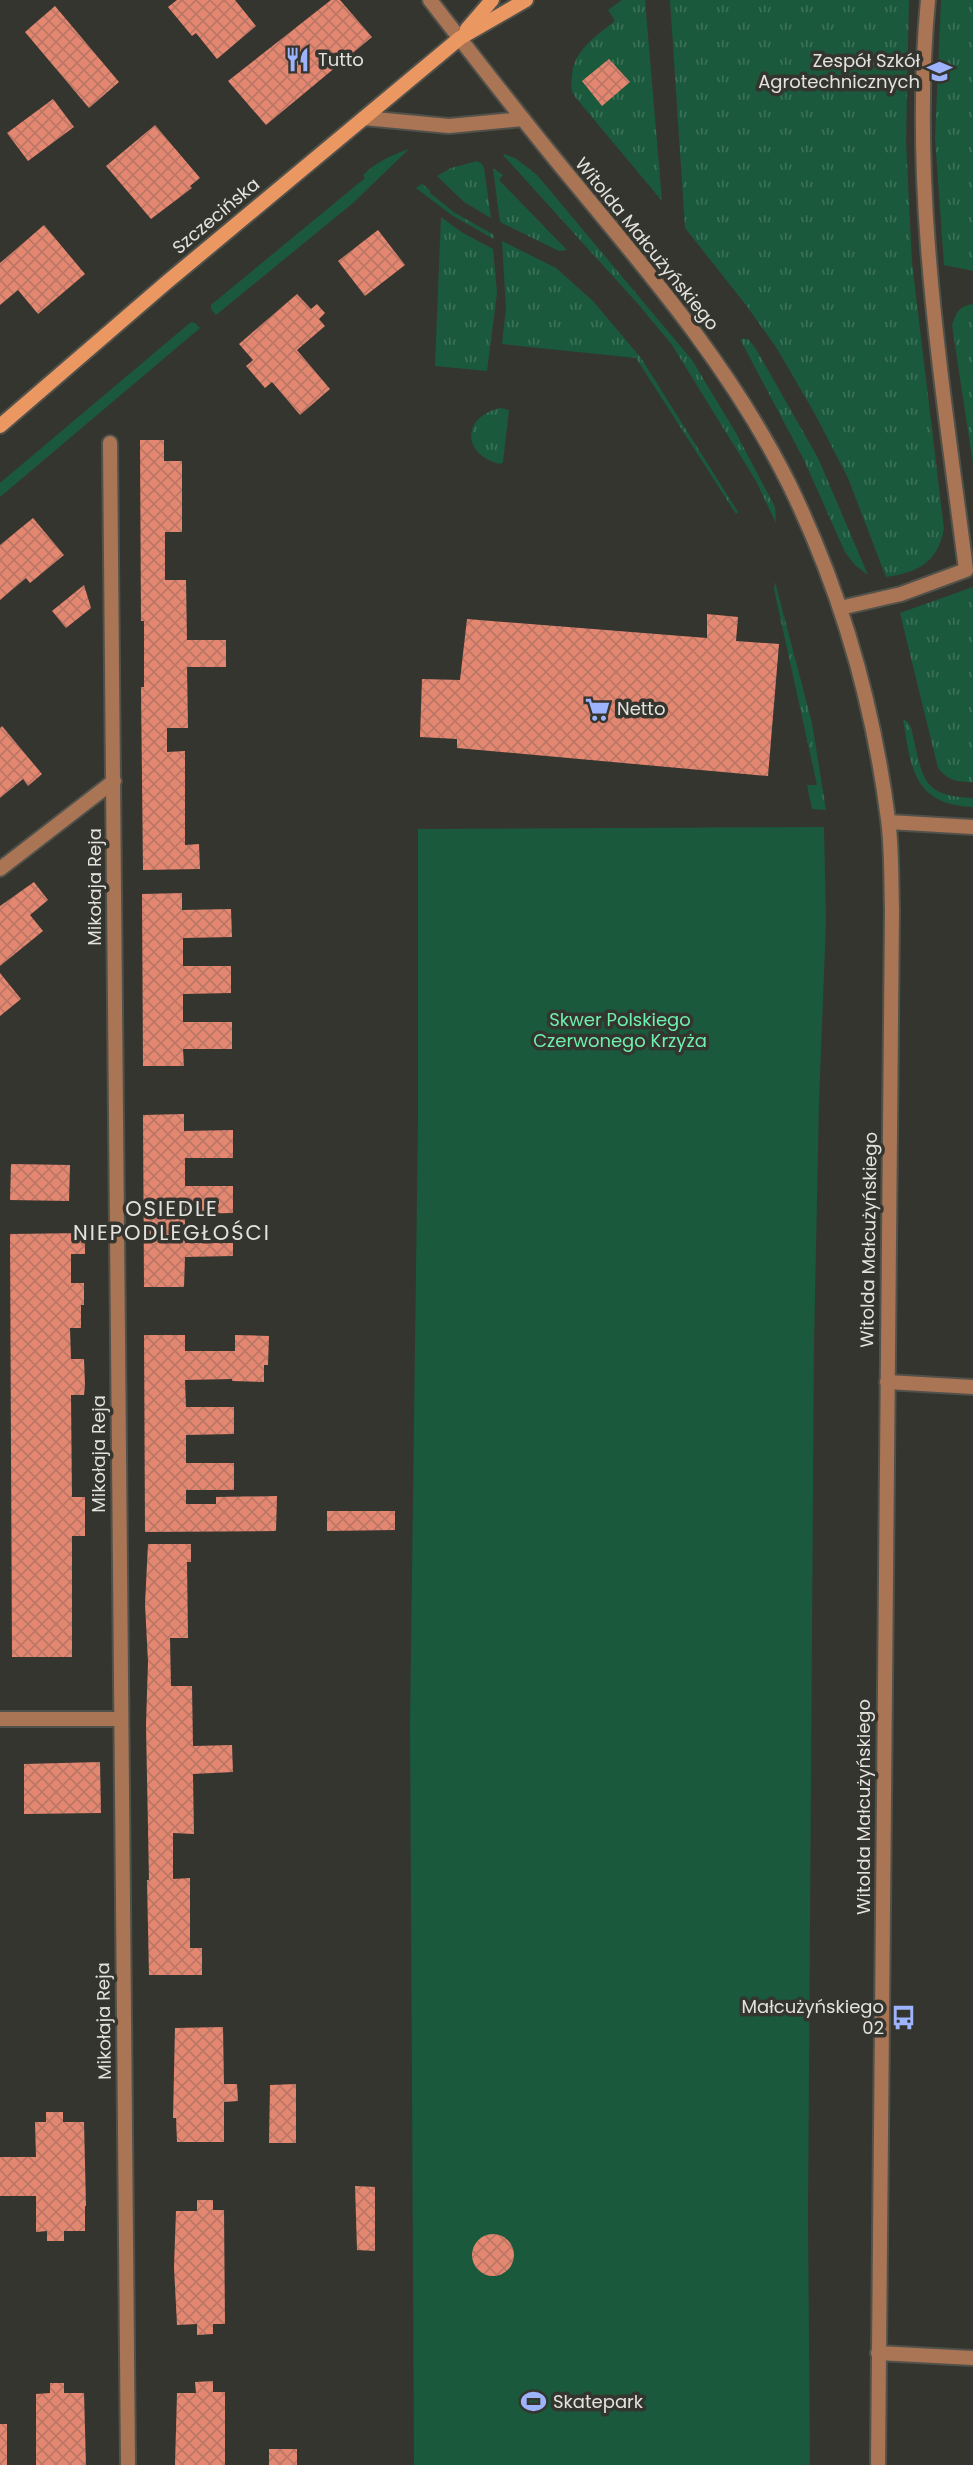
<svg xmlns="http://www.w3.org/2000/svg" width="973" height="2465" font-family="Poppins,sans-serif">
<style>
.grass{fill:url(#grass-tufts)}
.park{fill:#1a593b}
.building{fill:url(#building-cross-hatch)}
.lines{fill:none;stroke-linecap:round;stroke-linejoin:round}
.lane-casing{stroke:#51514b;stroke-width:18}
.street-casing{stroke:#51514b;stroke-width:18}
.secondary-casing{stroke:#51514b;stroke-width:18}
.lane{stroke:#a97554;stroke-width:14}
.street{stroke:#a97554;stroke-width:14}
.secondary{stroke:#eb9762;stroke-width:14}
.labels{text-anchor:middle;stroke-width:7;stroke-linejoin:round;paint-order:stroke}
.poi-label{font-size:18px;fill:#e3e2df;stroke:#35352f;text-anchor:start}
.street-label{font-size:18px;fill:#e3e2df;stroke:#35352f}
.park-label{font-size:18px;fill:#6ef1af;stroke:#35352f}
.quarter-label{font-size:21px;letter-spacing:2px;fill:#e3e2df;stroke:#35352f}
</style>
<defs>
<pattern id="grass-tufts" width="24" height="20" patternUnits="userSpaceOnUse" patternTransform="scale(1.75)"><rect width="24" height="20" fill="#1a593b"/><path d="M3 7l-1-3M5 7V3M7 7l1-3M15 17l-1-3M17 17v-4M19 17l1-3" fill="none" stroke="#3b7157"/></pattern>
<pattern id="building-cross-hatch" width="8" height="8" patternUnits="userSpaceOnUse" patternTransform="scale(1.75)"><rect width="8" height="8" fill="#e48771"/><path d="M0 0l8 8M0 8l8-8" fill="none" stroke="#bc7666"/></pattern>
</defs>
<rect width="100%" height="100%" fill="#35352f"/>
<!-- grass -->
<g class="grass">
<path d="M622 0H645L662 201 576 98C570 90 571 85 572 76 573 51 597 35 615 21L608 10Z"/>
<path d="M670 0H909L906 141 912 263 944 529C937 563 919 572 886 577L848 478 815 414 776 347 746 305 685 228Z"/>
<path d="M941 0H973V271L944 265 935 138Z"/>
<path d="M409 149 353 203 216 315 211 309V305L365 178 363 175C376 162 392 155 409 149Z"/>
<path d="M504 154 515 158 537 175 692 360 736 433 775 507 776 523 756 481 672 345 638 304 503 155Z"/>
<path d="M477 161 482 164 484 168 491 218 464 202 437 176 451 168Z"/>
<path d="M493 168 503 175 499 180 567 250 559 251 500 222Z"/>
<path d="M422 184 430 190V193L455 213 494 235V239L453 216 416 188Z"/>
<path d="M441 217 463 233 493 249 497 293 487 371 435 366Z"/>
<path d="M502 241 556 268 593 301 641 358 738 512 736 514 636 358 502 344 506 308Z"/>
<path d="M973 304V464L952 325C956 313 959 306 973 304Z"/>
<path d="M191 322 195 323 200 328 0 497V483Z"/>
<path d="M740 339H748L756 349 818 458 868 575 855 565 845 552 804 460Z"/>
<path d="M500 408 509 410 503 462 501 464C462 456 461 417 500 408Z"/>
<path d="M775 582 812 723 826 810 812 809 807 785H817L774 589Z"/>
<path d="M973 587V782C958 782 948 781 938 768L900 613Z"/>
<path d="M903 719C911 723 911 728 913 736 923 780 923 796 973 798V807C913 805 911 767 903 719Z"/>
</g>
<!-- park -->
<path class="park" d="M824 827 826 922 819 1103 814 1345 808 2216 810 2465H414L410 1723 418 1120V829Z"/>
<!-- building -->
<g class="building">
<path d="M177 0H235L256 26 217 59 196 33 192 36 168 7Z"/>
<path d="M331 0H340L372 37 266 125 228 81Z"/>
<path d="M55 6 119 82 89 108 25 32Z"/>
<path d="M609 59 630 82 602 106 582 81Z"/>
<path d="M53 99 74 127 28 161 7 133Z"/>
<path d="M155 125 200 178 190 186 192 188 151 219 106 166Z"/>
<path d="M44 225 85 274 38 314 18 290 0 305V263Z"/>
<path d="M378 230 405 265 365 296 338 261Z"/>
<path d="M297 294 311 309 317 304 325 313 319 319 325 326 297 350 330 389 300 415 272 382 265 388 246 366 253 360 239 344Z"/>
<path d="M140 440H164V461H182V532H165V580H186L187 640H226V667H187L188 728H167V752L185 751V845L199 844 200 869 143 870 141 687H144V621H141Z"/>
<path d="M33 518 64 555 30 583 26 578 0 600V545Z"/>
<path d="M84 585 91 608 66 628 52 611Z"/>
<path d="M707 614 738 617 736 641 779 644 768 776 457 748V739L420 737 422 679 460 680 467 619 707 638Z"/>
<path d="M2 726 42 774 28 786 23 779 0 798V728Z"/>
<path d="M34 882 48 900 30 915 43 931 0 966V906Z"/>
<path d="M182 893V910L231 909 232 937 183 938V966H231V993L183 994V1022H232V1049H183L184 1066H143L142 894Z"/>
<path d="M0 973 21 999 0 1016Z"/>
<path d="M184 1114V1131L233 1130V1158H185V1186H233V1213L185 1214V1243H233V1256L185 1257 184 1287H144L143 1115Z"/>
<path d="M11 1164 70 1165 69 1201 10 1200Z"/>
<path d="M85 1233V1254H71V1283H84V1305H81V1328H70L71 1359H84L85 1385 84 1395H71L72 1497H85V1536H72V1657H12L10 1234Z"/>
<path d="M144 1335H185V1351H235V1335L269 1336 268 1365H264V1382L232 1381V1379L185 1380 186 1407H234V1434L186 1435V1463H234V1490H186V1504H216V1497L277 1496 276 1531 145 1532Z"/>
<path d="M327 1511H395V1530L327 1531Z"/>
<path d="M148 1544H191V1562H187L188 1638H170L171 1686H192L193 1746 232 1745 233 1772 193 1774 194 1834 173 1833V1879L190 1878V1948H202V1975H149L147 1880H149L146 1725 148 1662 145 1604Z"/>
<path d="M100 1762 101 1813 24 1814V1764Z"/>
<path d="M223 2027 224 2084H237L238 2101 224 2102V2142H177L176 2118H173L175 2028Z"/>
<path d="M296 2084V2143H269L270 2085Z"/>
<path d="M46 2112H63V2122H84L86 2206H85V2231H64V2241H47V2231L36 2232V2196H0V2157H36L35 2122H46Z"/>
<path d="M355 2186 375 2187V2251L357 2250Z"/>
<path d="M197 2200H213V2210H224L225 2324H213V2334L197 2335V2324L177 2325 174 2267 176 2211H197Z"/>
<circle cx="493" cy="2255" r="21"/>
<path d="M213 2381V2392H225V2465H175L177 2393H196L195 2382Z"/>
<path d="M50 2383H64V2393H84L86 2465H36V2394L50 2393Z"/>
<rect x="0" y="2424" width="7" height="41"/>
<rect x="269" y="2449" width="28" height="16"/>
</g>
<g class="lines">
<defs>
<g id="lane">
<path d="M840 608 901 594 966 570C942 380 910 191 928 0"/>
<path d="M887 1382 973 1387"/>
</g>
<g id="street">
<path d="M430 0C474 57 518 114 564 170 646 269 730 366 788 482 840 588 873 703 888 819 892 849 891 879 892 909L878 2465"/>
<path d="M364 118 449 126 523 119"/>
<path d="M110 443 128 2465"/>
<path d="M889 822 973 827"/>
<path d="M0 869 114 781"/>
<path d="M0 1719H120"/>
<path d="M878 2353 973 2358"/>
</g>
<g id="secondary">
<path d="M467 29 492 0"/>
<path d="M0 426 167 282 460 38 526 0"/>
</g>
</defs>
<!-- lane casing -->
<use href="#lane" class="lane-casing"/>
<!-- street casing -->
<use href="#street" class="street-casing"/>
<!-- secondary casing -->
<use href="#secondary" class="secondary-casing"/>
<!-- lane -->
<use href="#lane" class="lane"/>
<!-- street -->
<use href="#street" class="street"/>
<!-- secondary -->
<use href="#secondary" class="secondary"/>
</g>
<!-- icons -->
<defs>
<symbol id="restaurant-bare" viewBox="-9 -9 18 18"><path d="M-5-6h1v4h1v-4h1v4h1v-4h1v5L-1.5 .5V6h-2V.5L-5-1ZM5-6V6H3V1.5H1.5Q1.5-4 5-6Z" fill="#9db4fd" stroke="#35352f" stroke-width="2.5" paint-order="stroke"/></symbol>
<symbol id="school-bare" viewBox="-9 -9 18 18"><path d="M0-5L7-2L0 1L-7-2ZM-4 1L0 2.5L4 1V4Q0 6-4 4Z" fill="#9db4fd" stroke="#35352f" stroke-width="2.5" paint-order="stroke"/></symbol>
<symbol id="supermarket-bare" viewBox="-9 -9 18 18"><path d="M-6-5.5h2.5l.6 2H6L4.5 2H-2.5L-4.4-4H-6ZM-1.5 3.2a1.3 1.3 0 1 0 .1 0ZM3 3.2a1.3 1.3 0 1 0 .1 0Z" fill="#9db4fd" stroke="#35352f" stroke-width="2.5" paint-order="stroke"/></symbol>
<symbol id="bus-bare" viewBox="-9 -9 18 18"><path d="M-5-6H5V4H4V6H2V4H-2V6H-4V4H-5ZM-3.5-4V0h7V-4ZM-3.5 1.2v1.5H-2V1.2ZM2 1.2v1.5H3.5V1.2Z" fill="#9db4fd" stroke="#35352f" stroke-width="2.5" paint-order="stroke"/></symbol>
<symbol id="stadium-bare" viewBox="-9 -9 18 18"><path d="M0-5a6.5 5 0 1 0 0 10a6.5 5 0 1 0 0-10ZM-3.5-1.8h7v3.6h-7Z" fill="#9db4fd" stroke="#35352f" stroke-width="2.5" paint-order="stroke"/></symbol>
</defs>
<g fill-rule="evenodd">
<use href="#restaurant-bare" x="280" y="42" width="35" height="35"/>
<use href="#school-bare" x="922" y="54" width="35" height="35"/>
<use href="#supermarket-bare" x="580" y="692" width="35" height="35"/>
<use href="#bus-bare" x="886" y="2000" width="35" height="35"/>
<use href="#stadium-bare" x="516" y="2384" width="35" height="35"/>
</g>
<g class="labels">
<!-- poi labels -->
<g class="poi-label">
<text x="318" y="66">Tutto</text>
<text x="920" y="67" text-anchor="end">Zespół Szkół<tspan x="920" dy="21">Agrotechnicznych</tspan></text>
<text x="617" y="715">Netto</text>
<text x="884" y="2013" text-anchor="end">Małcużyńskiego<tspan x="884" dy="21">02</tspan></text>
<text x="553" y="2408">Skatepark</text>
</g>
<!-- street labels -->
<g class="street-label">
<text transform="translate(216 216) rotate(-40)" y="6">Szczecińska</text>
<text transform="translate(647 244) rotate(51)" y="6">Witolda Małcużyńskiego</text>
<text transform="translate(95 887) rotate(-90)" y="6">Mikołaja Reja</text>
<text transform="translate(869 1240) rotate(-89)" y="6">Witolda Małcużyńskiego</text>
<text transform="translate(99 1454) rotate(-90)" y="6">Mikołaja Reja</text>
<text transform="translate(864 1807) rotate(-90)" y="6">Witolda Małcużyńskiego</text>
<text transform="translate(104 2021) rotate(-91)" y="6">Mikołaja Reja</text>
</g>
<!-- park labels -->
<g class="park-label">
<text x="620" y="1026">Skwer Polskiego<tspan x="620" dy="21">Czerwonego Krzyża</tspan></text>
</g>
<!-- quarter labels -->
<g class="quarter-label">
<text x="172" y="1216">OSIEDLE<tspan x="172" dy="24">NIEPODLEGŁOŚCI</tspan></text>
</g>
</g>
</svg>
